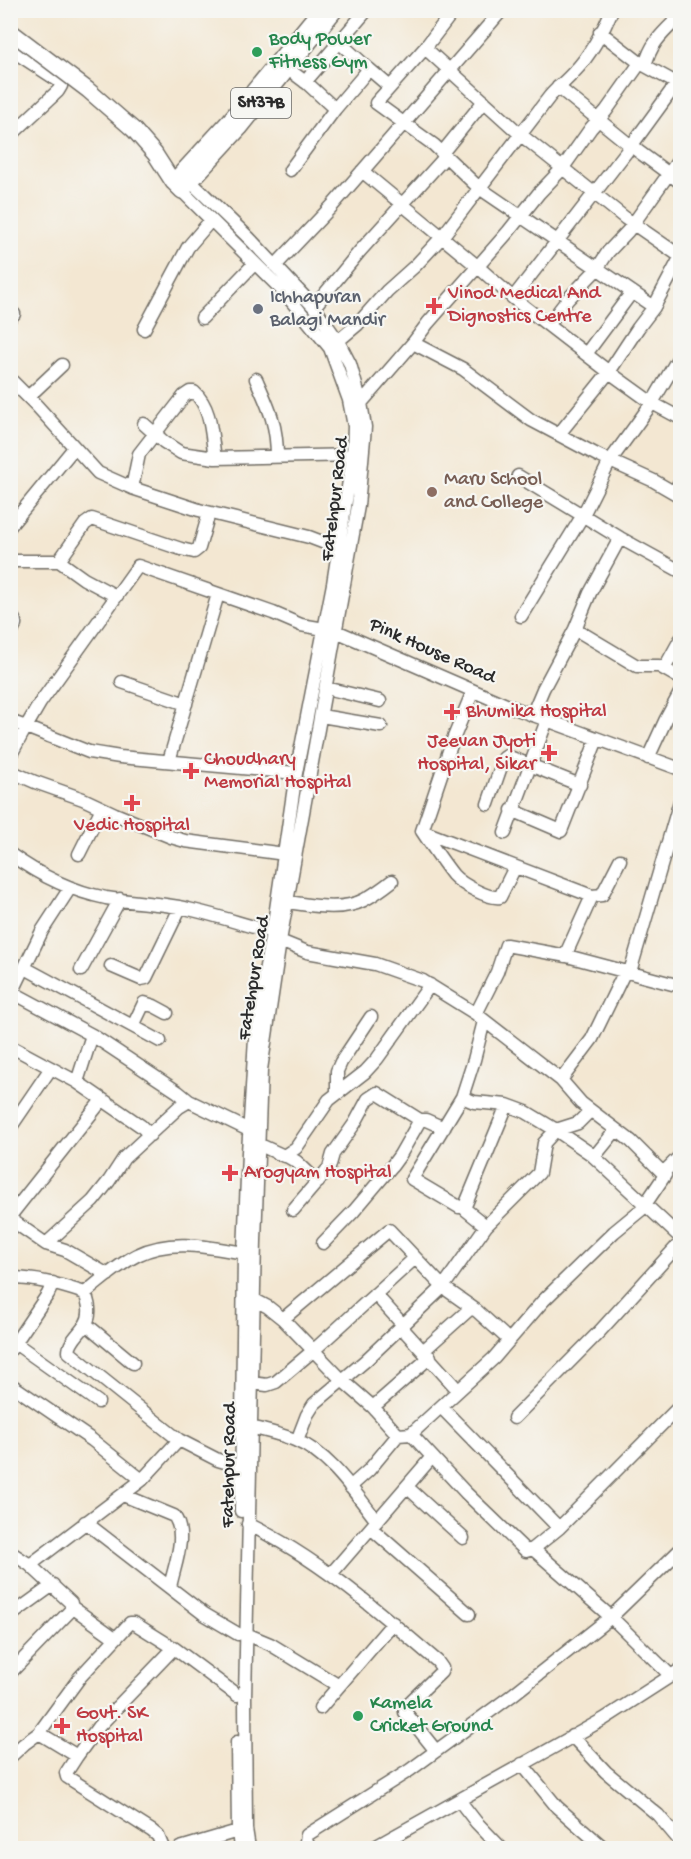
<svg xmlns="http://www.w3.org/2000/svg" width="691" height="1859" viewBox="0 0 691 1859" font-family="'Gochi Hand',sans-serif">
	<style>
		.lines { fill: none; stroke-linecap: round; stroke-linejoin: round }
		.minor-casing { stroke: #716d65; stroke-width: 15 }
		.major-casing { stroke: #716d65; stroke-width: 18 }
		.minor { stroke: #fff; stroke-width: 12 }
		.major { stroke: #fff; stroke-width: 15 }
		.major-bridge-casing { stroke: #716d65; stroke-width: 18; stroke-linecap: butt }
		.major-bridge { stroke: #fff; stroke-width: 15 }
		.leisure-dot { fill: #2e9e5b; stroke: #f6f6f2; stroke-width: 2 }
		.health-dot { fill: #e0444e; stroke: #f6f6f2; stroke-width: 2 }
		.worship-dot { fill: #6b7280; stroke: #f6f6f2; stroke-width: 2 }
		.education-dot { fill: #8d6e63; stroke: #f6f6f2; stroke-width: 2 }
		.labels { text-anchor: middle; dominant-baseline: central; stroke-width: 4.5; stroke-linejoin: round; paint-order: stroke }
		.shield { fill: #f6f6f2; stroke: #686867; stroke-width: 1.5 }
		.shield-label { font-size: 18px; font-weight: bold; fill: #2b2b2b }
		.leisure-label { font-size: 20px; fill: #27864d; stroke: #f6f6f2; text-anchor: start }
		.health-label { font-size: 20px; fill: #be3a42; stroke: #f6f6f2; text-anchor: start }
		.worship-label { font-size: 20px; fill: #5b616d; stroke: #f6f6f2; text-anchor: start }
		.education-label { font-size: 20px; fill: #785e54; stroke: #f6f6f2; text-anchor: start }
		.street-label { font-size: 20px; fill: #2b2b2b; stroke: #f6f6f2 }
	</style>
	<rect width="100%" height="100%" fill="#f6f6f2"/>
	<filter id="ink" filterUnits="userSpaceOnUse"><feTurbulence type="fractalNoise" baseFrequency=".0167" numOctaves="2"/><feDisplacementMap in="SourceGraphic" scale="12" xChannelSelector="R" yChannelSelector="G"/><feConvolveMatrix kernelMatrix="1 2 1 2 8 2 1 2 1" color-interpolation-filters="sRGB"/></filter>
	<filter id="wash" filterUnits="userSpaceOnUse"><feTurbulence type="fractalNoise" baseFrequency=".008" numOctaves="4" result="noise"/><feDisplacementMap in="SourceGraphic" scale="24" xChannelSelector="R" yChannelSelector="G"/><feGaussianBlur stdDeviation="1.35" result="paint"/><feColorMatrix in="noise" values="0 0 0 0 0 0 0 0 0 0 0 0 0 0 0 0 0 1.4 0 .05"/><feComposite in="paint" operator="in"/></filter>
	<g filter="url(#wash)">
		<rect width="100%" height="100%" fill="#f3e7d2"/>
	</g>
	<g filter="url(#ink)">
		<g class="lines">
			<defs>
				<path id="minor" d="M 454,10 L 425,48 L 376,103 L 434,145 L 478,187 L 654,307
					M 600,32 L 640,63 L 680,85
					M 340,43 L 369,69
					M 425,48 L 521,135 L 625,218 L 680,256
					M 10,49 L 59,81 L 61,86 L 58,91 L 10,136
					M 645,66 C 651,42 663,33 680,16
					M 288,69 L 308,84 L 335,109 L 369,69 L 390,87
					M 305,82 L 367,10
					M 558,87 L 631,146 L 680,182
					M 442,153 L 484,101
					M 290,170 L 335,109
					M 362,171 L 477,266 L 513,298 L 609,372 L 652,403 L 680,418
					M 191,182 L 249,238 L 314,307 L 338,341 L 350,364 L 361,403 L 365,427 L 358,506 L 280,941 L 261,1070 L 255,1241 L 245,1698 L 246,1829 L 249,1848
					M 182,191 L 284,292 L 330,348 L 349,400 L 354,426 L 353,455 L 333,584 L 296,773 L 275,916 L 256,1022 L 248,1152 L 244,1253 L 241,1511
					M 275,266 L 332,206 L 502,10
					M 513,298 L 634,142 L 677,83
					M 314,307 L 360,251 L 446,156
					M 10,317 L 14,314
					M 202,318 L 255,263
					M 548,325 L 568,299 L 597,269 L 608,252 L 628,231 L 680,158
					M 144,329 L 188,247 L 211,220
					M 338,341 L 357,325 L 387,291 L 416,265 L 442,237 L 550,96 C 558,87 566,81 574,72 C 589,57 604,30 612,10
					M 413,343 L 463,369 L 531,420 L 599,456 L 654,481 L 680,496
					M 586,354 L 632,292
					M 10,379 L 37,406 L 98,473 L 132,488 L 199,510 L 309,537 L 343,550
					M 256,379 C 269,408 277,424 277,457
					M 28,397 L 62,365
					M 361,403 L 413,343 L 428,323 L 508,232 L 539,193 L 562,169 L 591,128 L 606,111 L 640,63
					M 144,424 L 164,442 L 181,453 L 215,458 L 360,455
					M 559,434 L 609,372 L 638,328 L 654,307 L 680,258
					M 518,476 L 620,538 L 680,571
					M 132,488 L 139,454 L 184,396 L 190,392 L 194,392 C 212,408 211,435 215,458
					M 674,492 L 680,482
					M 10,526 L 74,448
					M 10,561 L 59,561 L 85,524 L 92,519 L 181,549 L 194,552 L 199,548 L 209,513
					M 59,561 L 84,579 L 116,596
					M 10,616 C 19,621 14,628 10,635
					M 521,616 L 583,515 L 610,461 L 652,403 L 680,355
					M 575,629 L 637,666 L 659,666 L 680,678
					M 664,669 L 680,640
					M 122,682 L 186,704
					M 326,688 L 380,701
					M 532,715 L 543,689 L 575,629 L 590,593 L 620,538
					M 321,716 L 381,726
					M 10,721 L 26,727 L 40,703 L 138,566 L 273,613 L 301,625 L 336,631 L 506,705 L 680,769
					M 10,756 L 26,727 L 89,752 L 120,757 L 296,773
					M 648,758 L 666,719 L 680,693
					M 169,761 L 218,594
					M 10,771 L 35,782 L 83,799 L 115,814 L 171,837 L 185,841 L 285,854
					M 488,804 L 504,758 L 507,756 L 580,785
					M 512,810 L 561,831 L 597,739
					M 422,831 L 592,896 L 602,895 L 620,860
					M 422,831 L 452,742 L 473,691
					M 422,831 C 432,846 442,861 453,875 C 461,884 488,899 500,897 L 515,867
					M 505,833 L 547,720
					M 10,854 C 39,875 71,891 106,898 C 130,902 154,903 179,907 C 210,913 241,924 272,932
					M 79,854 L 102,808
					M 287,902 C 311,905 341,912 364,900 C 373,895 383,888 392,881
					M 565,956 L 592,896
					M 111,966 L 141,979 L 146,978 L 180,908
					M 25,968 L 160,1041
					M 81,970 L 120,899
					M 630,972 L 680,801
					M 10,991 L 92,1035 L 178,1092 L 189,1101
					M 13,991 L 42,931 L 70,888
					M 476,1014 L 497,972 L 506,945 L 567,956 L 680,986
					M 484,1021 L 474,1060 L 462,1097 L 474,1102 L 507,1105 L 526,1112 L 556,1130 L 591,1154 L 680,1237
					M 133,1026 L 144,1003 L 154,1006 L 167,1013
					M 10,1046 L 77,1082 L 141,1126 L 150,1135
					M 561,1080 L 592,1039 L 625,971
					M 77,1082 L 92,1035
					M 337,1093 L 337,1071 L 341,1062 L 371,1017
					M 462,1097 L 412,1179 L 459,1207 L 465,1206
					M 10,1128 L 51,1068
					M 258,1144 L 284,1156 L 296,1148 L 329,1100 L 365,1072 L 377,1059 L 430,985
					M 285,1155 L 297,1162 L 318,1182
					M 594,1157 L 616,1130
					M 663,1173 L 680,1156
					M 293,1210 L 329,1168 L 333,1154 L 355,1123 L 368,1099 L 377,1093 L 420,1120
					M 10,1216 L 102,1100
					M 10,1219 L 46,1244 L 93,1201 L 109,1181 L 124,1158 L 179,1107 L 189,1101 L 255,1133
					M 486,1226 L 466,1210 L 465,1206 L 507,1105
					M 323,1243 L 354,1211 L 392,1166 L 400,1155 L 420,1120 L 426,1120 L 444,1128
					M 46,1244 L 65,1250 L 108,1275
					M 10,1278 C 37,1278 60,1285 85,1293 C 101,1280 118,1265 137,1255 C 172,1237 213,1248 250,1254
					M 85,1293 C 87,1299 90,1306 89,1313 C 89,1329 69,1337 69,1352 L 179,1440
					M 375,1294 L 404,1326
					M 253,1299 L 268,1307 L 283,1319 L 342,1380 L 373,1407 L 398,1435 L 411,1434 L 494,1358 L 543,1301 L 614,1232 L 642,1209 L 665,1175 L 631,1141 L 581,1103 L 561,1080 L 476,1014 L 423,981 L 375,964 L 307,952 L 280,941
					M 283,1319 L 389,1230 L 443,1287 L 477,1311
					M 86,1324 L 133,1363
					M 402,1328 L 458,1390
					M 15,1343 L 98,1402
					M 11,1349 L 48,1294 L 53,1283
					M 423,1351 L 471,1308 L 477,1311 L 509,1340
					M 252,1383 L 267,1385 L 276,1382 L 314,1350 L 415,1258
					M 10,1384 L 92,1440 L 142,1480
					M 373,1407 L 430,1357
					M 441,1407 L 559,1528
					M 514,1418 L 600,1331 L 680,1243
					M 251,1427 C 265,1431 281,1434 295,1440 C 331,1455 354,1492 377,1521
					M 411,1434 L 466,1493 L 526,1551 L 533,1549 L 559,1528 L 680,1406
					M 297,1441 L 307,1415 L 314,1404 L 365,1361 L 443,1287 L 486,1226 L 539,1173 L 544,1143 L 556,1130 L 578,1123 L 590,1111
					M 350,1487 L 369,1470 L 398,1435
					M 407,1487 L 463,1538
					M 123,1495 L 174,1516 C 188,1535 174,1566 170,1587
					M 85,1522 L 204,1614 L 238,1634
					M 248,1524 C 319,1559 378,1611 437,1661 L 442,1668 L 441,1672 L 407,1705 L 405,1712 L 436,1751
					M 372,1529 L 469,1614
					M 533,1549 L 611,1617 L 671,1676
					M 10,1552 L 30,1565 L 142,1480 L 179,1440 L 218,1460 L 242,1467
					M 331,1574 L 432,1457
					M 72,1607 L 115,1638
					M 10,1616 L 53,1585
					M 246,1634 L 270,1644 L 339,1686
					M 10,1673 L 71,1610 L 71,1603 L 30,1565
					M 320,1708 L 393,1623
					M 39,1733 L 80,1677 L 130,1623 L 134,1623 L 174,1648 L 237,1695
					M 572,1736 L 606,1772 L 658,1815 L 680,1841
					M 237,1742 L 238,1831 L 240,1848
					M 77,1756 L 66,1773 L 67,1777 L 152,1831 L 158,1836 L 163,1848
					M 10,1757 L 24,1744 L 39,1733 L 77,1756 L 98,1727 L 174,1648
					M 522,1764 L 557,1807 L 604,1848
					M 459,1800 L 476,1822 L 501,1848
					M 180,1848 L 238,1831
					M 310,1848 L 306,1841 L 307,1835 L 410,1770 L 511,1696 L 611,1617 L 680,1550
					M 373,1848 L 604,1719 L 680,1670"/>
				<path id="major" d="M 134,130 L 155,154 L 173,182 L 182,191 L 240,128 L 335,10
					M 173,182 L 230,120 L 320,10"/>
			</defs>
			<use href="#minor" class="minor-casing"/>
			<use href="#major" class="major-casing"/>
			<use href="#minor" class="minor"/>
			<use href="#major" class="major"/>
			<defs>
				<path id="major-bridge" d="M 10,31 L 88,90 L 134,130"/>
			</defs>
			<use href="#major-bridge" class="major-bridge-casing"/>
			<use href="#major-bridge" class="major-bridge"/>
		</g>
	</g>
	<g class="leisure-dot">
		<circle cx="257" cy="52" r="6"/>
		<circle cx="358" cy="1716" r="6"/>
	</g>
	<g class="health-dot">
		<path d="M431 297h6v6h6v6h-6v6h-6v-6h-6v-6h6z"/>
		<path d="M449 703h6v6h6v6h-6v6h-6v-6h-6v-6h6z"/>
		<path d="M546 744h6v6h6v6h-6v6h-6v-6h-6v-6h6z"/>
		<path d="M188 762h6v6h6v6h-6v6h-6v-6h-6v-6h6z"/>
		<path d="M129 794h6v6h6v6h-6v6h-6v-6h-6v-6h6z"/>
		<path d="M227 1164h6v6h6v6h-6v6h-6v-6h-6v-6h6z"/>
		<path d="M59 1717h6v6h6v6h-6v6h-6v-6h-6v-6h6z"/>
	</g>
	<circle class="worship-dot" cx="258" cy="309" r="6"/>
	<circle class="education-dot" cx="432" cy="492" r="6"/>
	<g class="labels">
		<rect class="shield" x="231" y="88" width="60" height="30" rx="4.5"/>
		<g class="shield-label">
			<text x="261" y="103">SH37B</text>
		</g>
		<g class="leisure-label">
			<text x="269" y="40">Body Power<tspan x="269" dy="23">Fitness Gym</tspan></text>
			<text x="370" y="1704">Kamela<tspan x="370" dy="23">Cricket Ground</tspan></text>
		</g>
		<g class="health-label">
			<text x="448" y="294">Vinod Medical And<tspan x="448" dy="23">Dignostics Centre</tspan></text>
			<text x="466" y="712">Bhumika Hospital</text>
			<text x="536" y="742" text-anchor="end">Jeevan Jyoti<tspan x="536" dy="23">Hospital, Sikar</tspan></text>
			<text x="204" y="760">Choudhary<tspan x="204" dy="23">Memorial Hospital</tspan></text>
			<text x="132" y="826" text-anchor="middle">Vedic Hospital</text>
			<text x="244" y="1173">Arogyam Hospital</text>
			<text x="76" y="1714">Govt. SK<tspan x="76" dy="23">Hospital</tspan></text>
		</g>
		<g class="worship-label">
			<text x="270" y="298">Ichhapuran<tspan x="270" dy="23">Balagi Mandir</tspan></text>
		</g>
		<g class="education-label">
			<text x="444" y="480">Maru School<tspan x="444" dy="23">and College</tspan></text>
		</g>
		<g class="street-label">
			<text transform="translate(336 499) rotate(-83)">Fatehpur Road</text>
			<text transform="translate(432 652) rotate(24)">Pink House Road</text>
			<text transform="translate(255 978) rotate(-81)">Fatehpur Road</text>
			<text transform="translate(230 1465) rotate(-89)">Fatehpur Road</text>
		</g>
	</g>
	<rect width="691" height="1859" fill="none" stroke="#f6f6f2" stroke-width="36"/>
</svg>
